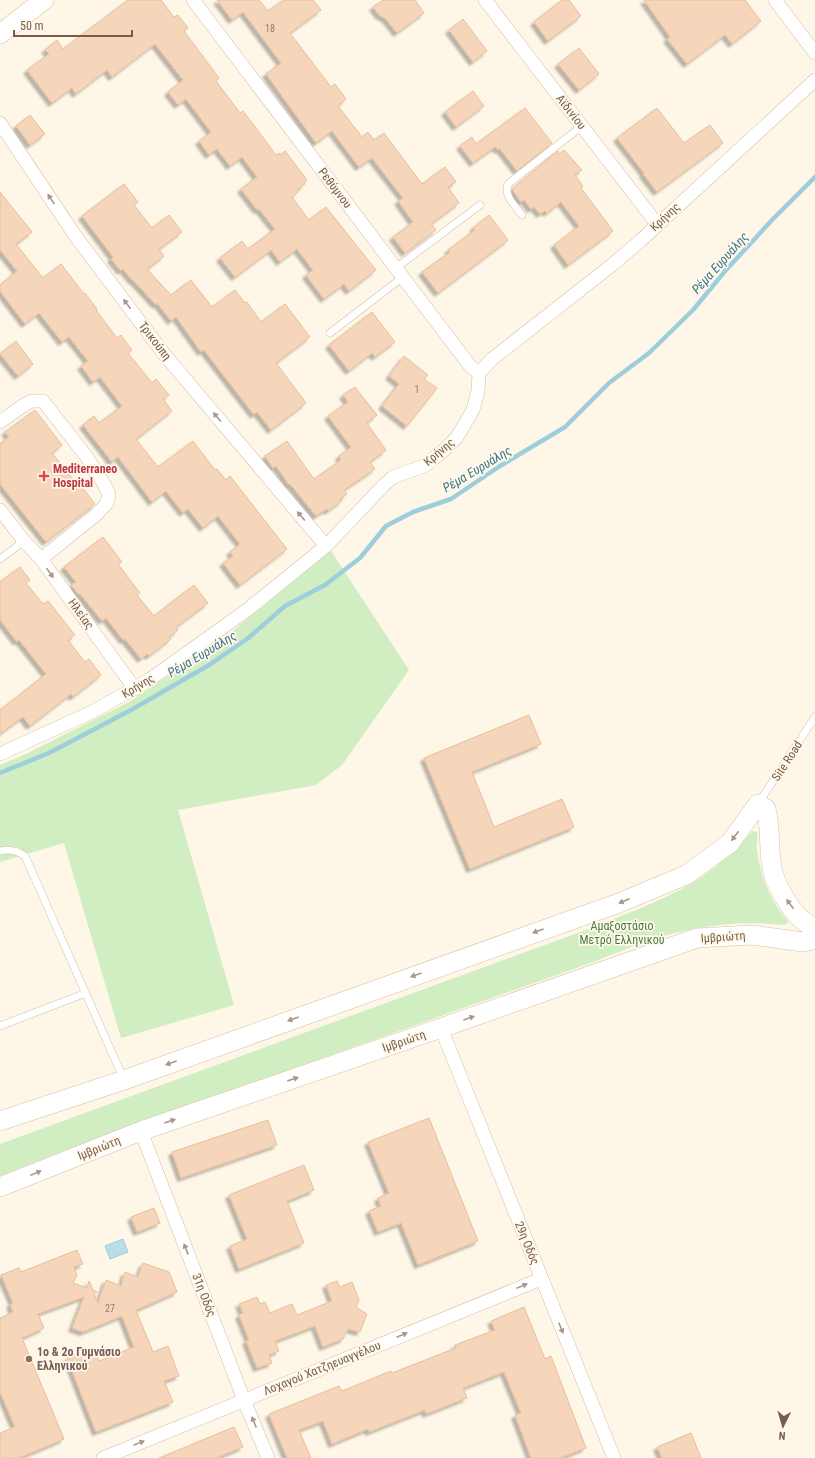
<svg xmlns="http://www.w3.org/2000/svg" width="815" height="1458" viewBox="0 0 815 1458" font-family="'Roboto Condensed',sans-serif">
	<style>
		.green { fill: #d1edc2 }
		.water { fill: #b8dfe9; stroke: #9ecedc }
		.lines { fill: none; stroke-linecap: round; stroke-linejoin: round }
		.stream { stroke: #9ecedc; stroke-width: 4.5 }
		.building { fill: #f5d6bb; stroke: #e9be9a; filter: url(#shadow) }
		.lane-casing { stroke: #d0beaa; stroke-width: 8 }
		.street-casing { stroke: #d0beaa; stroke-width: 14 }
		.secondary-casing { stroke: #d6c1aa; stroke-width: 20 }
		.lane { stroke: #fff; stroke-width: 7 }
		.street { stroke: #fff; stroke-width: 13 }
		.secondary { stroke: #fff; stroke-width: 19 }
		.oneway { fill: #a89688 }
		.health-dot { fill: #e0444e; stroke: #fff9ed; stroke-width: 1.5 }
		.education-dot { fill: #8d6e63; stroke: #fff9ed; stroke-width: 1.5 }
		.labels { text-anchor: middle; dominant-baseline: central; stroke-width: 3.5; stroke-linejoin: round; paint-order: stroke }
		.number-label { font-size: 10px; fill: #987b65 }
		.street-label { font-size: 12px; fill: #795d48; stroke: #fff9ed }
		.health-label { font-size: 12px; font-weight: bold; fill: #be3a42; stroke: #fff9ed; text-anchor: start }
		.park-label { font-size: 12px; fill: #4b7a3c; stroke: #fff9ed }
		.education-label { font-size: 12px; font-weight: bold; fill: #785e54; stroke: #fff9ed; text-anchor: start }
		.water-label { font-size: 13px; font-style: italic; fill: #3d7687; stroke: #fff9ed }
	</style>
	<defs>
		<filter id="shadow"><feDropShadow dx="-3.5" dy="3.5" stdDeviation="1" flood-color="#0004"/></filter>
	</defs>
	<rect width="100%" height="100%" fill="#fef6e6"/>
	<path class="green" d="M 331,551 L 409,670 L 342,765 L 316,785 L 178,810 L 234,1005 L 121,1038 L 64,843 L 0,862 L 0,765 L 26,754 L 129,702 L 214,646 Z
		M 753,831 L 757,832 C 758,838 756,844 757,850 C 760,875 770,902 788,921 L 788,923 L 784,925 C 739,920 693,926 651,940 C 632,946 614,954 596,961 L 97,1138 L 0,1176 L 0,1144 L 586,930 C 621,916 660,902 692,883 C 715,869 735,850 753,831 Z"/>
	<path class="water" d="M 123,1239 L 128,1252 L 110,1259 L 105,1246 Z"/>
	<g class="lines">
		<path class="stream" d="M 0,773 L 49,753 L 131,710 L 209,665 L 247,639 L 285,606 L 325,585 L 360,558 L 386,526 L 413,512 L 451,499 L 500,466 L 565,427 L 609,383 L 649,353 L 693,310 L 726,270 L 773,219 L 815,177"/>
	</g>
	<path class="building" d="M 128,0 L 161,0 L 174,17 L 178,15 L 188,28 L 184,31 L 219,78 L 216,81 L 240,113 L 243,111 L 276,155 L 279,153 L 280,155 L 285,151 L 307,180 L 304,182 L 305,184 L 297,190 L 298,192 L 292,197 L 309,220 L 326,207 L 376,270 L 349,291 L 344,284 L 324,299 L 306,275 L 313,270 L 297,249 L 280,262 L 271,250 L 235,277 L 220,258 L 242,241 L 248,249 L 275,229 L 259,209 L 257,210 L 241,189 L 257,177 L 242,157 L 230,166 L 217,149 L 209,155 L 199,141 L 211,132 L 186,99 L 178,105 L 168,92 L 183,80 L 155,44 L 112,77 L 107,70 L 76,94 L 72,88 L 52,103 L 27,70 L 49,54 L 45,50 L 57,40 L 63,49 Z
		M 217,0 L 259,0 L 268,11 L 283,0 L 313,0 L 321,10 L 290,33 L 331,87 L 335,84 L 346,99 L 338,106 L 362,137 L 368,132 L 374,140 L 384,133 L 422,184 L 445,167 L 456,182 L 448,187 L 459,203 L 431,224 L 436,230 L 405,253 L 393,237 L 413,222 L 398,201 L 403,198 L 372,158 L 359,167 L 332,131 L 316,143 L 266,74 L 281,63 L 243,12 L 232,20 Z
		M 383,0 L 415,0 L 424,13 L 397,33 L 386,19 L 379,15 L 373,7 Z
		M 562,0 L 569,0 L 581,16 L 548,41 L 534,22 Z
		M 644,0 L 745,0 L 761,21 L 732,44 L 725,35 L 687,64 L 667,39 L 670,37 Z
		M 463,19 L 487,51 L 473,62 L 449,30 Z
		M 579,48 L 599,74 L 579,90 L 558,64 Z
		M 473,91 L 484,106 L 456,127 L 445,112 Z
		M 525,108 L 552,143 L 517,171 L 500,149 L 498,150 L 495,147 L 473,163 L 460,146 L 472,137 L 476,144 Z
		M 657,108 L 684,143 L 710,125 L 723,143 L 657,192 L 643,174 L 644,173 L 617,138 Z
		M 30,115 L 45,134 L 30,145 L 16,126 Z
		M 564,150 L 582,170 L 575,175 L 583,186 L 581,188 L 613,231 L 568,265 L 554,245 L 579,226 L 561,202 L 547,213 L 545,211 L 540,214 L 534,207 L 531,209 L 524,200 L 521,202 L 512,189 L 558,151 L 559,154 Z
		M 124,184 L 138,202 L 134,205 L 152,228 L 169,215 L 182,232 L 159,249 L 164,256 L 147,269 L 171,295 L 191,280 L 212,307 L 235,290 L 245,303 L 247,302 L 261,322 L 285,304 L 310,337 L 276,363 L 306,403 L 271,430 L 257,412 L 254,415 L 204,350 L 201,352 L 176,317 L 171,321 L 157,303 L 156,305 L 133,280 L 132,280 L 123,269 L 121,271 L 111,259 L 113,257 L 82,216 Z
		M 0,192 L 32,232 L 16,244 L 43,278 L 61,264 L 84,294 L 85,293 L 97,309 L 96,310 L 117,338 L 121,335 L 132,350 L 128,353 L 152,383 L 156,379 L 169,395 L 163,399 L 172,411 L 136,439 L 158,467 L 193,441 L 215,470 L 217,469 L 226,480 L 230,476 L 287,549 L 240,585 L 223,563 L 233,556 L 230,552 L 240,544 L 218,516 L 203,528 L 188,509 L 183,513 L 166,491 L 152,502 L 118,457 L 112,462 L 83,425 L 94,416 L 99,423 L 122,406 L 100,377 L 93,382 L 81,366 L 88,361 L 69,337 L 62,342 L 39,313 L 25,324 L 0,291 L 0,285 L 17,271 L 0,250 Z
		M 489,215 L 508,240 L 438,293 L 422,272 L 450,252 L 448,250 L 475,230 L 473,228 Z
		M 372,312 L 395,342 L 375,357 L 372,353 L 349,371 L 329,345 Z
		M 16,341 L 33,364 L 18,376 L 0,354 Z
		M 404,356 L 428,375 L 424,379 L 437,388 L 407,426 L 382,406 L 399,384 L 389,376 Z
		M 355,387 L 377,415 L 367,423 L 386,450 L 370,462 L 375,469 L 344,490 L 347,494 L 340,499 L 342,501 L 328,511 L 327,509 L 316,516 L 290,484 L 289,485 L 276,466 L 273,468 L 265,456 L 287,441 L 314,479 L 341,460 L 339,456 L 351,447 L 328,416 L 348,402 L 343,395 Z
		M 35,410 L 62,445 L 52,453 L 77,484 L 79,483 L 95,504 L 46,542 L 0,484 L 0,444 L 9,437 L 5,432 Z
		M 103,537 L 122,562 L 118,564 L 140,593 L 137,595 L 154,616 L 194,585 L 208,603 L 176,627 L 178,630 L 169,637 L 171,639 L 149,656 L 147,654 L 141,659 L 125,639 L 123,640 L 106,618 L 102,621 L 80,594 L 79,595 L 71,585 L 76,582 L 64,567 Z
		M 20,567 L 30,580 L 26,583 L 43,604 L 48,601 L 75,635 L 68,640 L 85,662 L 89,659 L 101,675 L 73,697 L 71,694 L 30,726 L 23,717 L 0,734 L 0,710 L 46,674 L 19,640 L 17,642 L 0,620 L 0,582 Z
		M 529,715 L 541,744 L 472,772 L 494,827 L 562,799 L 574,827 L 470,869 L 424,758 Z
		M 429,1118 L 478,1241 L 418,1265 L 401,1223 L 378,1232 L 369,1211 L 381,1206 L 378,1198 L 389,1193 L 368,1142 Z
		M 268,1120 L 277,1145 L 181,1178 L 172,1152 Z
		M 304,1165 L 314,1190 L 287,1201 L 304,1243 L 239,1269 L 230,1246 L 247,1239 L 229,1195 Z
		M 154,1208 L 160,1223 L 137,1232 L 131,1217 Z
		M 77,1250 L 83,1264 L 74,1267 L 77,1275 L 73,1283 L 87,1288 L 89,1281 L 93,1290 L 97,1292 L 94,1293 L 98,1303 L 106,1280 L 121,1286 L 125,1272 L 138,1277 L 143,1263 L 169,1272 L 177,1292 L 136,1310 L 153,1352 L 168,1346 L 179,1376 L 164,1381 L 173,1402 L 96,1432 L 67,1358 L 94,1347 L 99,1361 L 134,1347 L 122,1316 L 83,1332 L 72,1328 L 84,1297 L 38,1314 L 44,1328 L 22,1338 L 64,1439 L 19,1458 L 0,1458 L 0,1433 L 15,1427 L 0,1392 L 0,1318 L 13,1312 L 10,1304 L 13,1303 L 1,1275 L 19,1268 L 21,1272 Z
		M 337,1281 L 340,1287 L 352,1282 L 359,1300 L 356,1307 L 367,1314 L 360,1332 L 348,1329 L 343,1339 L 323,1347 L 315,1326 L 275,1341 L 279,1351 L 269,1355 L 272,1363 L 257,1368 L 246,1341 L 249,1340 L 239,1315 L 243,1313 L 239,1304 L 257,1297 L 260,1304 L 265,1302 L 270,1313 L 292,1304 L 297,1315 L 332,1301 L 326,1285 Z
		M 524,1307 L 545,1359 L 551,1356 L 586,1448 L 560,1458 L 531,1458 L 515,1415 L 521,1413 L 504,1372 L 463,1388 L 467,1398 L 426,1414 L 425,1410 L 369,1432 L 368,1429 L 332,1444 L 323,1421 L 299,1430 L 311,1458 L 287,1458 L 269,1414 L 339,1386 L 342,1391 L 391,1371 L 392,1373 L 456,1348 L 455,1345 L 495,1330 L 491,1321 Z
		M 234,1427 L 243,1447 L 216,1458 L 159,1458 Z
		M 691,1433 L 701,1458 L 662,1458 L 657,1447 Z"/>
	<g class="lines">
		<defs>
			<path id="lane" d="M 522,215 C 516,207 503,195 508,184 L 582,126
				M 396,268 L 480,205
				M 330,333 L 403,277
				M 0,559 L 24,541
				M 758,804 L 815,717
				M 0,851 C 10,849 17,850 25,856 L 124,1080
				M 0,1026 L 86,993"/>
			<path id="street" d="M 193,0 L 470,366 L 479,373
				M 485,0 L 657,224
				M 775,0 L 815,53
				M 0,123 L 74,234 L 164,354 L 326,546
				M 0,422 L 24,405 L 32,401 L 43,401 L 86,456 L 104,484 L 109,494 L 107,503 L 97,514 L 41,559
				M 0,510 L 24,541 L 41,559 L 135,689
				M 0,754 L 92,712 L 149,680 L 247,610 L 326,546 L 384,485 L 393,477 L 424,466 L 442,452 L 457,437 L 473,410 L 478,391 L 479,373 L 492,359 L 612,265 L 640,241 L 815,80
				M 441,1028 L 614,1458
				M 141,1131 L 244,1400 L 268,1458
				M 103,1458 L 541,1279"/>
			<path id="secondary" d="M 0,34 L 44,0
				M 0,1121 L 124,1080 L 619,903 L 686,875 L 730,843 L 758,804 L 766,809 C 772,830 767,854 774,876 C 779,890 789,907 800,918 C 805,923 813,926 815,933
				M 0,1187 L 141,1131 L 441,1028 L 697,938 L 752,935 L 803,942 L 812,940 L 815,936"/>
		</defs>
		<use href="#lane" class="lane-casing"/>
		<use href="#street" class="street-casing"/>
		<use href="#secondary" class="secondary-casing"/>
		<use href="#lane" class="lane"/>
		<use href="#street" class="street"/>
		<use href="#secondary" class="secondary"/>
	</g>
	<defs><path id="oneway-solid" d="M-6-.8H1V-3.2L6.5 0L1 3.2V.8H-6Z"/></defs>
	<g class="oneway">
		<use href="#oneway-solid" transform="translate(51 199) rotate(-124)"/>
		<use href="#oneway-solid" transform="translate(127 304) rotate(-127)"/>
		<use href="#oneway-solid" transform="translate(217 417) rotate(-130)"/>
		<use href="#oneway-solid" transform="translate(301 516) rotate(-130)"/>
		<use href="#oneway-solid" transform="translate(50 573) rotate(54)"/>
		<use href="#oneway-solid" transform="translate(735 836) rotate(127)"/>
		<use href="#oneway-solid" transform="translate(624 901) rotate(157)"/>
		<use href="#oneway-solid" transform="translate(790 904) rotate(-127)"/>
		<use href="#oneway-solid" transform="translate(538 931) rotate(160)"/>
		<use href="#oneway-solid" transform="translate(416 975) rotate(160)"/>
		<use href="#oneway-solid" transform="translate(469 1018) rotate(-19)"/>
		<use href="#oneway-solid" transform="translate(293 1019) rotate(160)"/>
		<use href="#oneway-solid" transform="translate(171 1063) rotate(160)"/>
		<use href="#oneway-solid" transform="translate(293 1079) rotate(-19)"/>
		<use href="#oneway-solid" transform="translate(170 1121) rotate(-19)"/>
		<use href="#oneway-solid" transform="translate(36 1173) rotate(-22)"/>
		<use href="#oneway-solid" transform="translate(186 1249) rotate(-111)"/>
		<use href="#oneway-solid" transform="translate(522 1286) rotate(-22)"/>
		<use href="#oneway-solid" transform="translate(561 1328) rotate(68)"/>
		<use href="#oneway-solid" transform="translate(402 1335) rotate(-22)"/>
		<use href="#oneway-solid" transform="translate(254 1422) rotate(-112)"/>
		<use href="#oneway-solid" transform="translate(139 1443) rotate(-22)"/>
	</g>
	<path class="health-dot" d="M42 470h4v4h4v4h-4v4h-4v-4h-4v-4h4z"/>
	<circle class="education-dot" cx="29" cy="1359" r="4"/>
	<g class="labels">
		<g class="number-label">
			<text x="270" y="28">18</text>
			<text x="417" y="389">1</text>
			<text x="110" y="1308">27</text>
		</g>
		<g class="street-label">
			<text transform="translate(571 112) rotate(52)">Αϊδινίου</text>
			<text transform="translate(335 188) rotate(53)">Ρεθύμνου</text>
			<text transform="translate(665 217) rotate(-43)">Κρήνης</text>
			<text transform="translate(155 341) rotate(53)">Τρικούπη</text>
			<text transform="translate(439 452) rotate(-40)">Κρήνης</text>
			<text transform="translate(81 614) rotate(54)">Ηλείας</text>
			<text transform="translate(138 686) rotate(-31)">Κρήνης</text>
			<text transform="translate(787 761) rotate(-57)">Site Road</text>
			<text transform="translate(723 937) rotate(-4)">Ιμβριώτη</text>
			<text transform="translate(404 1041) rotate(-19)">Ιμβριώτη</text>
			<text transform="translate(99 1148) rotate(-22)">Ιμβριώτη</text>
			<text transform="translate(527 1243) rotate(68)">29η Οδός</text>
			<text transform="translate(204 1295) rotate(69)">31η Οδός</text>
			<text transform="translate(322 1368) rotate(-22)">Λοχαγού Χατζηευαγγέλου</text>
		</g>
		<g class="health-label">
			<text x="53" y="469">Mediterraneo<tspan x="53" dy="14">Hospital</tspan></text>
		</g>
		<g class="park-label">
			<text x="622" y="926">Αμαξοστάσιο<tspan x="622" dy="14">Μετρό Ελληνικού</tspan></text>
		</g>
		<g class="education-label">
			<text x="37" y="1352">1ο &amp; 2ο Γυμνάσιο<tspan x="37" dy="14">Ελληνικού</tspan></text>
		</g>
		<g class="water-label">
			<text transform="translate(720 263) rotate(-48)">Ρέμα Ευρυάλης</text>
			<text transform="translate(477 469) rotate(-31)">Ρέμα Ευρυάλης</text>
			<text transform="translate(202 654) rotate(-31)">Ρέμα Ευρυάλης</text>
		</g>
	</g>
	<g transform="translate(783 1426) rotate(185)" stroke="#fff9ed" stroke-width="3" paint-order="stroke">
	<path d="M0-3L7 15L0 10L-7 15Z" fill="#795d48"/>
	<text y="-6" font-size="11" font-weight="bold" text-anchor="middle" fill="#795d48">N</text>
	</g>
	<path d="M14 30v6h118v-6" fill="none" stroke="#795d48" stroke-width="2"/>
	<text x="20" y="30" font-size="12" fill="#795d48" stroke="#fff9ed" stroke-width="3" paint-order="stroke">50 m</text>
</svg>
